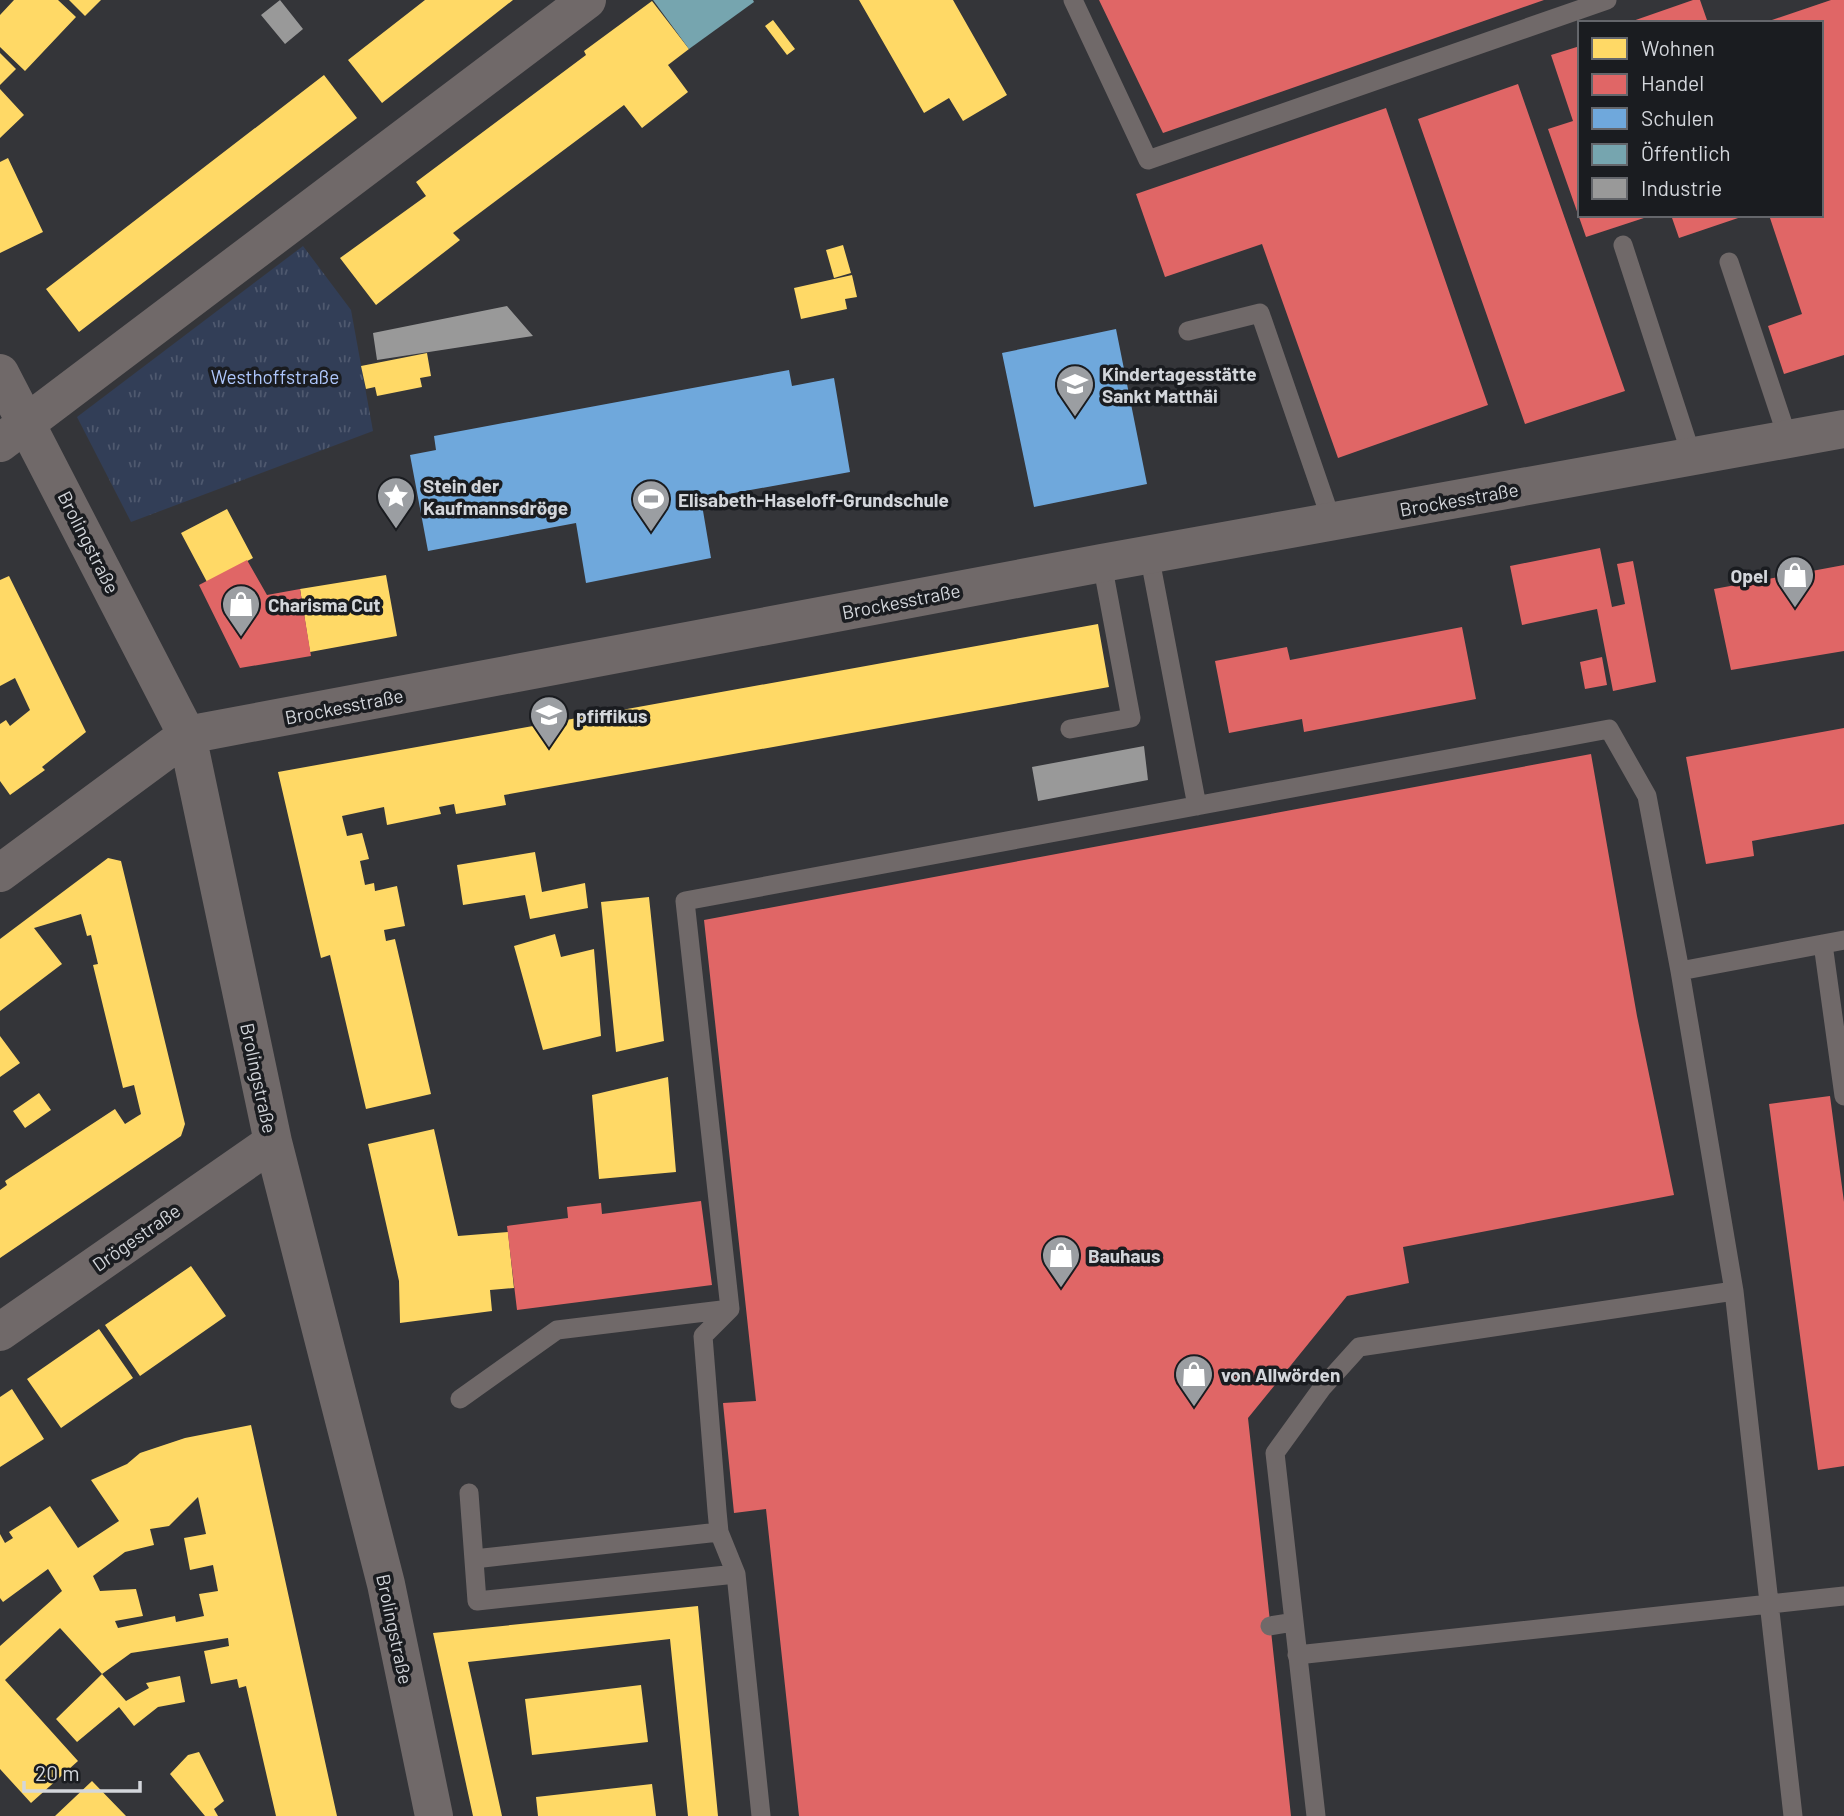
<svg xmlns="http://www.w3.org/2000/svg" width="1844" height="1816" viewBox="0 0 1844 1816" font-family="Barlow,sans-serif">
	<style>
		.park { fill: url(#park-tufts) }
		.homes { fill: #ffd966; fill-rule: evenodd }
		.shops { fill: #e06666 }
		.schools { fill: #6fa8dc }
		.public { fill: #76a5af }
		.industry { fill: #999 }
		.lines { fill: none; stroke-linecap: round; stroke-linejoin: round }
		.lane { stroke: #706969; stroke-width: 19 }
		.street { stroke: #706969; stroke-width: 38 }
		.labels { text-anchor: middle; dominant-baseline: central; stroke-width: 7; stroke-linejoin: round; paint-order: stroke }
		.poi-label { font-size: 19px; font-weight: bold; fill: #d3d6db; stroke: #1a1c20; text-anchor: start }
		.park-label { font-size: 19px; fill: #afc7fc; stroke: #1a1c20 }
		.street-label { font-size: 19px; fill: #d3d6db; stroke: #1a1c20 }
	</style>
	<defs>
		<pattern id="park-tufts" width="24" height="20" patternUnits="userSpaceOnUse" patternTransform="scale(1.75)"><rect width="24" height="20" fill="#323e57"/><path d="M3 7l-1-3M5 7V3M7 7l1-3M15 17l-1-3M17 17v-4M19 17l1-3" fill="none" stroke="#4f596f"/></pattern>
	</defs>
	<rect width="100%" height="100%" fill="#343539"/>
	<path class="park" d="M 303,246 L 351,310 L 373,431 L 131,522 L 77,417 Z"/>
	<path class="homes" d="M 14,0 L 58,0 L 76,17 L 25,71 L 0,47 L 0,15 Z
		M 69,0 L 101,0 L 85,16 Z
		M 425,0 L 513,0 L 382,103 L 348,60 Z
		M 859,0 L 953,0 L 1007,95 L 963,121 L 949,98 L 924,113 Z
		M 652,1 L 689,49 L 668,65 L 688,92 L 642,128 L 624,105 L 453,233 L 460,240 L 376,305 L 340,258 L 426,196 L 416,182 L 586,55 L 584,51 Z
		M 773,20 L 795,49 L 787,55 L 765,26 Z
		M 0,53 L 16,69 L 0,85 Z
		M 324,75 L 357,118 L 79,332 L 46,289 Z
		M 0,89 L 24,115 L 0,138 Z
		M 8,158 L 43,232 L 0,253 L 0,162 Z
		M 843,245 L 851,273 L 834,278 L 826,250 Z
		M 852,275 L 857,297 L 845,299 L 847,309 L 801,319 L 794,288 Z
		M 427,353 L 431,376 L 420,378 L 422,387 L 377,396 L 375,387 L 366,389 L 361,366 Z
		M 227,509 L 253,558 L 207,582 L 181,533 Z
		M 386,575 L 397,636 L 310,652 L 300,589 Z
		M 9,576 L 86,732 L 42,767 L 45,770 L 10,795 L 0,781 L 0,724 L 6,720 L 10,726 L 30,710 L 15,678 L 0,686 L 0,580 Z
		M 1098,624 L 1109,687 L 504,795 L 506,805 L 456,814 L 454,804 L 439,807 L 441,814 L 387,825 L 384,807 L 342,816 L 347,836 L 362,833 L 369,859 L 360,861 L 365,885 L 374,883 L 375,891 L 397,886 L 405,926 L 384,930 L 386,941 L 395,939 L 431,1094 L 366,1109 L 330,955 L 321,958 L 278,772 Z
		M 535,852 L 542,892 L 585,883 L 588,908 L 530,919 L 525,895 L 463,905 L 457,865 Z
		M 108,858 L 121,861 L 185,1124 L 181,1136 L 0,1258 L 0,1190 L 7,1185 L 5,1181 L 115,1109 L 125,1124 L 141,1114 L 134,1085 L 123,1088 L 93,965 L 98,964 L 91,935 L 87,936 L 81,914 L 34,928 L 62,964 L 0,1011 L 0,939 Z
		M 649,897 L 664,1041 L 616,1052 L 601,902 Z
		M 555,934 L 561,957 L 594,949 L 601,1036 L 543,1050 L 514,946 Z
		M 0,1036 L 20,1063 L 0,1077 Z
		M 668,1077 L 676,1172 L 599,1179 L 592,1095 Z
		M 39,1093 L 51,1110 L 25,1128 L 13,1111 Z
		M 434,1129 L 458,1236 L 508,1232 L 514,1288 L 490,1290 L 492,1311 L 400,1323 L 399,1281 L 368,1144 Z
		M 191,1266 L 226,1316 L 140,1376 L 105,1325 Z
		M 99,1329 L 133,1378 L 61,1428 L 27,1379 Z
		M 12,1389 L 44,1439 L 0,1467 L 0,1397 Z
		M 251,1425 L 337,1816 L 276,1816 L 246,1686 L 239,1688 L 237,1679 L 211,1684 L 204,1651 L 229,1646 L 228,1638 L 131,1653 L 102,1674 L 60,1628 L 5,1680 L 78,1761 L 31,1803 L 0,1769 L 0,1646 L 62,1591 L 48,1569 L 3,1602 L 0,1598 L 0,1534 L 5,1543 L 13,1538 L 9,1532 L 50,1506 L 78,1548 L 119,1521 L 91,1480 L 127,1464 L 140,1453 L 185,1438 ZM 198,1497 L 206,1534 L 184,1538 L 190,1570 L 213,1565 L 218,1591 L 199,1594 L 204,1616 L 176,1622 L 175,1616 L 118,1628 L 115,1621 L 143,1616 L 136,1589 L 100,1591 L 93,1576 L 125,1552 L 154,1545 L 150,1529 L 169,1526 Z
		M 698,1606 L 718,1816 L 688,1816 L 670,1639 L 468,1662 L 502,1816 L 473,1816 L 433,1633 Z
		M 102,1674 L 126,1701 L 149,1688 L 146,1683 L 180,1676 L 185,1702 L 158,1707 L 134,1726 L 119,1707 L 77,1742 L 56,1719 Z
		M 641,1685 L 648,1742 L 532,1755 L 525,1699 Z
		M 199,1752 L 224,1801 L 214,1809 L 218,1816 L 205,1816 L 170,1774 L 188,1755 Z
		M 92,1781 L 126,1816 L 55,1816 Z
		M 652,1784 L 656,1816 L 538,1816 L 536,1797 Z"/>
	<path class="shops" d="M 1099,0 L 1544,0 L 1163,133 Z
		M 1693,0 L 1700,0 L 1708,23 L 1627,23 Z
		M 1831,0 L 1844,0 L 1844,355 L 1784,374 L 1768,326 L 1802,314 L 1769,215 L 1821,215 L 1821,23 L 1766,22 Z
		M 1580,46 L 1580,215 L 1650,216 L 1586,237 L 1548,129 L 1573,121 L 1551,55 Z
		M 1518,84 L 1625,391 L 1525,424 L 1418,119 Z
		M 1386,108 L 1488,405 L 1338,458 L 1262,244 L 1165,277 L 1136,194 Z
		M 1671,215 L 1744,215 L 1744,216 L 1679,238 Z
		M 1600,548 L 1612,607 L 1625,604 L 1617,564 L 1633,561 L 1656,682 L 1613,691 L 1597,609 L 1522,625 L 1510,566 Z
		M 247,560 L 267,595 L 300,589 L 311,656 L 240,668 L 199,585 Z
		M 1844,565 L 1844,651 L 1731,670 L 1714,589 Z
		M 1462,627 L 1476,699 L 1304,732 L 1302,719 L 1229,733 L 1215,661 L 1287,647 L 1290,660 Z
		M 1602,657 L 1607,685 L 1585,689 L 1580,662 Z
		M 1844,728 L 1844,824 L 1752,841 L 1754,856 L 1706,864 L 1686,757 Z
		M 1591,754 L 1637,1016 L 1674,1195 L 1403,1247 L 1409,1283 L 1347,1296 L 1248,1418 L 1291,1816 L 799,1816 L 766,1509 L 734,1513 L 723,1403 L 756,1401 L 704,920 Z
		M 1830,1096 L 1844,1202 L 1844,1466 L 1818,1470 L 1769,1104 Z
		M 701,1201 L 712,1285 L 517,1310 L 507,1226 L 568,1218 L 567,1207 L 601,1203 L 602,1214 Z"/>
	<path class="schools" d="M 1116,329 L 1147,484 L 1034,507 L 1002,353 Z
		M 789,370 L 792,386 L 834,378 L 850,472 L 701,499 L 711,558 L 586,583 L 576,523 L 428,551 L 410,455 L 436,450 L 434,436 Z"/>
	<path class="public" d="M 653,0 L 753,0 L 754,2 L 689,49 Z"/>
	<path class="industry" d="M 280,0 L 303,29 L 285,44 L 261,15 Z
		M 507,306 L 533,336 L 377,360 L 373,333 Z
		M 1144,746 L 1148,780 L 1038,801 L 1032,767 Z"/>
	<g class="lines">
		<path class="lane" d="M 1073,0 L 1148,160 L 1607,0
			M 1623,245 L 1692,457
			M 1729,262 L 1788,439
			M 1188,331 L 1260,313 L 1332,522
			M 1149,554 L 1197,806
			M 1070,729 L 1131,718 L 1102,563
			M 1823,944 L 1844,1096
			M 730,1309 L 703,1336 L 717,1511 L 719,1532 L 736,1574 L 761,1816
			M 460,1399 L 557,1330 L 730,1309 L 685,901 L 1609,729 L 1647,796 L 1680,971
			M 469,1493 L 477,1601 L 736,1574
			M 474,1559 L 719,1532
			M 1270,1626 L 1294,1622
			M 1297,1655 L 1844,1596
			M 1316,1816 L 1275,1453 L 1322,1388 L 1359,1347 L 1734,1291
			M 1793,1816 L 1734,1291 L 1680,971 L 1844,940"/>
		<path class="street" d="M 0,373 L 187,735 L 273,1142 L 386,1584 L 434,1816
			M 0,443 L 587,0
			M 0,873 L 187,735 L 1102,563 L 1844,429
			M 0,1332 L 273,1142"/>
	</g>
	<defs>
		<symbol id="school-pin" viewBox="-11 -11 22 30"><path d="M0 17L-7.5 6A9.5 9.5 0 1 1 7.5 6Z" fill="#9b9ea2" stroke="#1a1c20"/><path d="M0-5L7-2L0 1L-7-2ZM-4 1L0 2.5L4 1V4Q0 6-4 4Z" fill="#fff"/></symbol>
		<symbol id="sight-pin" viewBox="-11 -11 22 30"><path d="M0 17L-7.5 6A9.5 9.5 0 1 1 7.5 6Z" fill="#9b9ea2" stroke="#1a1c20"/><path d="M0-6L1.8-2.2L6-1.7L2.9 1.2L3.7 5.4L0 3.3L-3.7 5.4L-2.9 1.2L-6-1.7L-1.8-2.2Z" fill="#fff"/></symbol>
		<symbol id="stadium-pin" viewBox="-11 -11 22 30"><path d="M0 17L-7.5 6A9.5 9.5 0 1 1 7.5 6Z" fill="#9b9ea2" stroke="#1a1c20"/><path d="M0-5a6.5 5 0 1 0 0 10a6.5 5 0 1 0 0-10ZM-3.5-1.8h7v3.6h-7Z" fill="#fff"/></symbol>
		<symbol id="shop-pin" viewBox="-11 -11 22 30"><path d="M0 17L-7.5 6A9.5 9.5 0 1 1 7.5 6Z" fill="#9b9ea2" stroke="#1a1c20"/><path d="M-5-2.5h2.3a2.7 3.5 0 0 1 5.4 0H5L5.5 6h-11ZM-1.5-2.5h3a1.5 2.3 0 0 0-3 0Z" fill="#fff"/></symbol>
	</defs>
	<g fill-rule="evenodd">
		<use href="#school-pin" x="1053" y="362" width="44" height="60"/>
		<use href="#sight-pin" x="374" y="474" width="44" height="60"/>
		<use href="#stadium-pin" x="629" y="477" width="44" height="60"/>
		<use href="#shop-pin" x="1773" y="553" width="44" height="60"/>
		<use href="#shop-pin" x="219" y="582" width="44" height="60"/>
		<use href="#school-pin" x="527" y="693" width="44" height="60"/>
		<use href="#shop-pin" x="1039" y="1233" width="44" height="60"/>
		<use href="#shop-pin" x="1172" y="1352" width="44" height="60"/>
	</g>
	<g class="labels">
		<g class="poi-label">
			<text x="1102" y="373">Kindertagesstätte<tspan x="1102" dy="22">Sankt Matthäi</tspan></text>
			<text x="423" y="485">Stein der<tspan x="423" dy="22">Kaufmannsdröge</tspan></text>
			<text x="678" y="499">Elisabeth-Haseloff-Grundschule</text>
			<text x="1768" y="575" text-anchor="end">Opel</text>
			<text x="268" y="604">Charisma Cut</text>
			<text x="576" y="715">pfiffikus</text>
			<text x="1088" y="1255">Bauhaus</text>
			<text x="1221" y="1374">von Allwörden</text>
		</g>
		<g class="park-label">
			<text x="275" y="376">Westhoffstraße</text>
		</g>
		<g class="street-label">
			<text transform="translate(1459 499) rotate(-10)">Brockesstraße</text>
			<text transform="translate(89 542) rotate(63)">Brolingstraße</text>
			<text transform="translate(901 601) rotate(-11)">Brockesstraße</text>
			<text transform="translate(344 706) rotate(-11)">Brockesstraße</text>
			<text transform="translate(259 1078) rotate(78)">Brolingstraße</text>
			<text transform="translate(136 1237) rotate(-35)">Drögestraße</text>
			<text transform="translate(395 1629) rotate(78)">Brolingstraße</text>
		</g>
	</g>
	<rect x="1578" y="21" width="245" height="196" fill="#1a1c20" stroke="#64666b" stroke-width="2"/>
	<rect x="1592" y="38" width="35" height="21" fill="#ffd966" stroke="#64666b" stroke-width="2"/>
	<text x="1641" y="56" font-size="21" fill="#d3d6db">Wohnen</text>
	<rect x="1592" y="74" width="35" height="21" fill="#e06666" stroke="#64666b" stroke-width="2"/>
	<text x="1641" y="91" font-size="21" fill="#d3d6db">Handel</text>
	<rect x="1592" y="108" width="35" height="21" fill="#6fa8dc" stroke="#64666b" stroke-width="2"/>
	<text x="1641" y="126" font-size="21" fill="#d3d6db">Schulen</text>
	<rect x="1592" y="144" width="35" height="21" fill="#76a5af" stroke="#64666b" stroke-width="2"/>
	<text x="1641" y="161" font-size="21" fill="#d3d6db">Öffentlich</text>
	<rect x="1592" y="178" width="35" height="21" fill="#999999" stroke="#64666b" stroke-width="2"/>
	<text x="1641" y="196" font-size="21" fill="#d3d6db">Industrie</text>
	<path d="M24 1781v10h116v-10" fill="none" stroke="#d3d6db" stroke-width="3.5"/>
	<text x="35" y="1781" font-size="21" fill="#d3d6db" stroke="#1a1c20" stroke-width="5" paint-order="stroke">20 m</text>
</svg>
